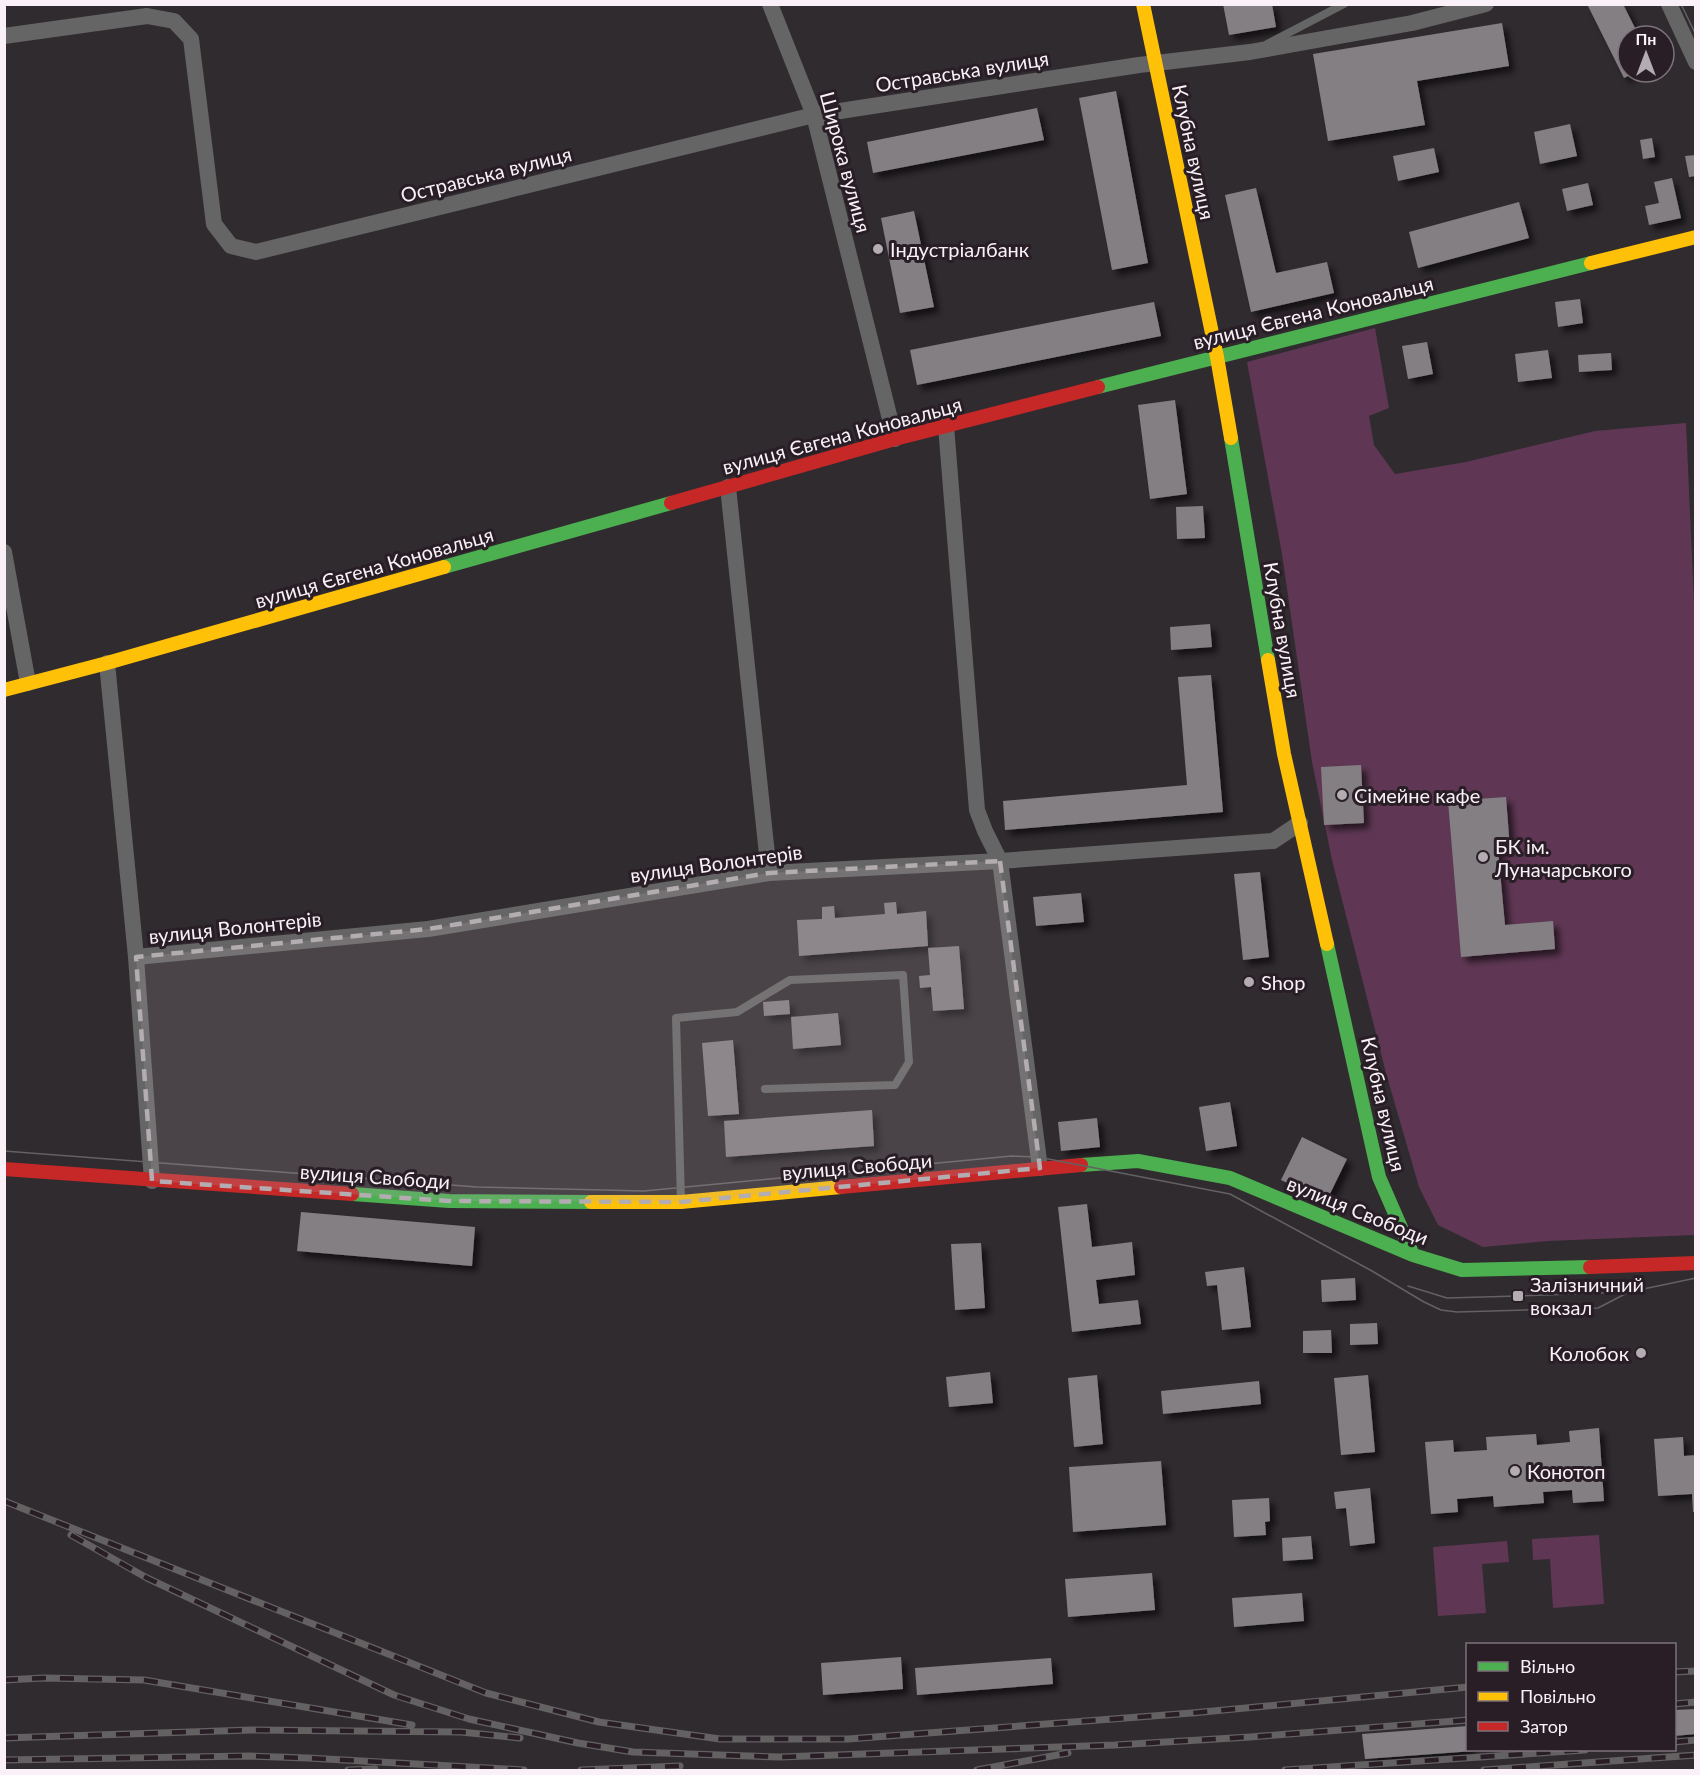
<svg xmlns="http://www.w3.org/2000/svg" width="1700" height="1775" viewBox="0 0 1700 1775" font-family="Lato,sans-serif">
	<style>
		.green { fill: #5f3754 }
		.building { fill: #847f83; filter: url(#shadow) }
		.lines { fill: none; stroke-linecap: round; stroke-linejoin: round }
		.lane { stroke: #656565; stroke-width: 8 }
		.street { stroke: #656565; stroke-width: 16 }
		.fast { stroke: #4caf50; stroke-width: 14 }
		.slow { stroke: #ffc107; stroke-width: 14 }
		.jam { stroke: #c62828; stroke-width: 14 }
		.tram { stroke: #636162; stroke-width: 1.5 }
		.rail-casing { stroke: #636162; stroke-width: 7 }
		.rail { stroke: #291e26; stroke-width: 4.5; stroke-dasharray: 14; stroke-linecap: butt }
		.marked { fill: #b3acb1; fill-opacity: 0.2; stroke: #b3acb1; stroke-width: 4.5; stroke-dasharray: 12 8; stroke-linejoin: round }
		.poi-dot { fill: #b3acb1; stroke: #291e26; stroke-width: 2 }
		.labels { text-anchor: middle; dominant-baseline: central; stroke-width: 6; stroke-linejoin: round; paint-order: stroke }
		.street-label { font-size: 20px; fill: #f9f1f7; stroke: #291e26 }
		.poi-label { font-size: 20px; fill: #f9f1f7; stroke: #291e26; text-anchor: start }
	</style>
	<defs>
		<filter id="shadow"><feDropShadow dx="5.5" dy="5.5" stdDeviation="3" flood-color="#0009"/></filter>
	</defs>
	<rect width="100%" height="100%" fill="#302b2f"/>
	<path class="green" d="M 1375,328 L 1389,408 L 1369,416 L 1374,445 L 1395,474 L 1466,462 L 1595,431 L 1686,423 L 1696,648 L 1695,1235 L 1548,1241 L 1483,1247 L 1438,1225 L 1419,1187 L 1386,1073 L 1332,860 L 1312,762 L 1282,554 L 1247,362 Z
		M 1599,1535 L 1604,1604 L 1553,1608 L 1550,1559 L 1533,1560 L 1532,1539 Z
		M 1507,1541 L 1509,1562 L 1482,1564 L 1486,1613 L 1438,1616 L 1433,1547 Z"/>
	<path class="building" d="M 1223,4 L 1272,4 L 1276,27 L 1229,35 Z
		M 1587,4 L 1623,4 L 1639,36 L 1628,36 L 1628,72 L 1636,72 L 1624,78 Z
		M 1502,23 L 1509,66 L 1417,81 L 1425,125 L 1328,141 L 1313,54 Z
		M 1116,91 L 1148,263 L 1112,270 L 1079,98 Z
		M 1037,108 L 1044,140 L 873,173 L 867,142 Z
		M 1570,124 L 1577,156 L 1540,164 L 1534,132 Z
		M 1652,138 L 1655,157 L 1643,159 L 1640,140 Z
		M 1434,148 L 1439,172 L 1398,181 L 1393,156 Z
		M 1696,155 L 1696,176 L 1689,177 L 1685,156 Z
		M 1672,178 L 1681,218 L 1649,225 L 1645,206 L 1659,203 L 1654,182 Z
		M 1588,183 L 1593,205 L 1567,211 L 1562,189 Z
		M 1256,188 L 1276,273 L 1327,262 L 1334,293 L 1251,312 L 1225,195 Z
		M 1519,202 L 1529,238 L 1418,268 L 1409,232 Z
		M 914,211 L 934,307 L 900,313 L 881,218 Z
		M 1580,299 L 1583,323 L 1558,327 L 1555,302 Z
		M 1154,302 L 1161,336 L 917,385 L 910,350 Z
		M 1427,342 L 1433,374 L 1408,379 L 1402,346 Z
		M 1548,350 L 1552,378 L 1518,382 L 1515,354 Z
		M 1611,353 L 1612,370 L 1579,372 L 1578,355 Z
		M 1175,400 L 1187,494 L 1150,499 L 1138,405 Z
		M 1203,506 L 1205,538 L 1177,539 L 1176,507 Z
		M 1210,624 L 1212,647 L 1171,650 L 1170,627 Z
		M 1211,675 L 1223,812 L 1005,830 L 1003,801 L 1187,785 L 1178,677 Z
		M 1361,765 L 1364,823 L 1324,825 L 1321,767 Z
		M 1506,797 L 1510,849 L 1498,850 L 1505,925 L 1553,921 L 1555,949 L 1461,957 L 1448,801 Z
		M 1260,872 L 1269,957 L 1243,960 L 1234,874 Z
		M 1081,893 L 1084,922 L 1036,926 L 1033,897 Z
		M 896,902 L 897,914 L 926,911 L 928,946 L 799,956 L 797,920 L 822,919 L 822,907 L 834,906 L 835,918 L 885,914 L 884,903 Z
		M 959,946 L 964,1009 L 933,1011 L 931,987 L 920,988 L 919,976 L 930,975 L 928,948 Z
		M 789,1000 L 790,1014 L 764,1016 L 763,1002 Z
		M 838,1013 L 841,1045 L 793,1049 L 791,1017 Z
		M 733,1040 L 739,1114 L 708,1116 L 702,1043 Z
		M 1230,1102 L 1237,1146 L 1206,1151 L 1199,1107 Z
		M 872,1110 L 874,1146 L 726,1157 L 724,1121 Z
		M 1097,1118 L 1100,1147 L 1061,1151 L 1058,1122 Z
		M 1302,1137 L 1347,1159 L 1326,1202 L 1281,1180 Z
		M 1087,1204 L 1092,1247 L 1132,1242 L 1135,1275 L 1096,1280 L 1099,1304 L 1138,1300 L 1141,1324 L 1072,1332 L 1058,1207 Z
		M 301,1212 L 475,1227 L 472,1266 L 297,1251 Z
		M 981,1243 L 985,1308 L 955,1310 L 951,1244 Z
		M 1244,1267 L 1251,1327 L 1222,1330 L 1217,1285 L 1207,1286 L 1205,1272 Z
		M 1355,1278 L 1356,1300 L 1322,1302 L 1321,1280 Z
		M 1377,1323 L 1378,1344 L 1350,1345 L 1350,1324 Z
		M 1331,1330 L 1332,1353 L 1303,1353 L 1303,1331 Z
		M 990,1372 L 993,1403 L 949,1407 L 946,1377 Z
		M 1097,1375 L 1103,1444 L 1074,1447 L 1068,1378 Z
		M 1368,1375 L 1375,1452 L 1341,1455 L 1334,1378 Z
		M 1259,1381 L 1261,1404 L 1163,1414 L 1161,1391 Z
		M 1599,1428 L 1604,1501 L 1573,1503 L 1572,1490 L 1543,1492 L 1544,1503 L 1494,1507 L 1493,1496 L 1457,1499 L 1458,1512 L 1431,1514 L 1425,1442 L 1453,1440 L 1454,1452 L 1487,1450 L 1486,1437 L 1536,1434 L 1537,1445 L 1570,1442 L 1569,1431 Z
		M 1683,1437 L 1684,1456 L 1696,1455 L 1696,1512 L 1693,1512 L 1692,1494 L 1658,1496 L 1654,1439 Z
		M 1161,1461 L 1166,1525 L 1073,1532 L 1069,1467 Z
		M 1370,1488 L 1375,1543 L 1350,1546 L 1346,1508 L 1336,1509 L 1334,1492 Z
		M 1269,1498 L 1270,1521 L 1265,1522 L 1266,1535 L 1234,1537 L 1232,1500 Z
		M 1311,1536 L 1313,1559 L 1283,1561 L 1282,1538 Z
		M 1152,1573 L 1155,1610 L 1068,1617 L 1065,1579 Z
		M 1302,1593 L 1304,1621 L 1234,1627 L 1232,1598 Z
		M 901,1657 L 903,1689 L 823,1695 L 821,1663 Z
		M 1051,1658 L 1053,1684 L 917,1695 L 915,1668 Z
		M 1696,1709 L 1696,1734 L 1674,1736 L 1674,1710 Z
		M 1468,1726 L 1468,1750 L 1474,1750 L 1474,1751 L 1365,1759 L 1362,1734 Z"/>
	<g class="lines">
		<path class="lane" d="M 1267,44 L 1344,4
			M 681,1202 L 676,1018 L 737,1012 L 790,980 L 903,975 L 909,1062 L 895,1085 L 765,1089"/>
		<path class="street" d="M 770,4 L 814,115 L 895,439
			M 1669,4 L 1696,62
			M 4,36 L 147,16 L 174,21 L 191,39 L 214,224 L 231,246 L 256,252 L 814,115 L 1139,65 L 1250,52 L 1412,23 L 1486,4
			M 946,426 L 977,810 L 985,831 L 1000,861 L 1040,1168
			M 728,487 L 769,873
			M 4,552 L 28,683
			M 107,663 L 136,957 L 152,1181
			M 136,957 L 428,929 L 769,873 L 1000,861 L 1273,841 L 1300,823"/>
		<path class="fast" d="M 1098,387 L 1591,263
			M 1231,438 L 1268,660
			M 444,567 L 671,503
			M 1327,944 L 1379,1177 L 1413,1255 L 1462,1270 L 1590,1267
			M 1081,1165 L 1138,1161 L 1230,1178 L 1413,1255
			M 352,1194 L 449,1201 L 591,1202"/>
		<path class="slow" d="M 1143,4 L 1217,357 L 1231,438
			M 1591,263 L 1696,237
			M 1268,660 L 1284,754 L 1327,944
			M 4,690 L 107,663 L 444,567
			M 591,1202 L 681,1202 L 841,1187"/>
		<path class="jam" d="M 671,503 L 895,439 L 1098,387
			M 4,1169 L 352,1194
			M 841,1187 L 1081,1165
			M 1590,1267 L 1696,1263"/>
		<path class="tram" d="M 1681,4 L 1696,35
			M 4,1151 L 477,1187 L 644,1191 L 1012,1156 L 1038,1157 L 1230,1194 L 1372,1271 L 1424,1302 L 1441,1310 L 1457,1312 L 1598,1308 L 1629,1292
			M 1408,1286 L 1447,1298 L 1518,1296 L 1629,1292 L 1696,1278"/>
		<defs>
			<path id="rail" d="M 4,1501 L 486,1693 L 599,1722 L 720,1739 L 848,1739 L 1192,1713 L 1468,1687
				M 71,1535 L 147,1578 L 394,1695 L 469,1719 L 578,1743 L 633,1752 L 780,1757 L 1115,1745 L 1250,1737 L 1468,1720
				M 1674,1672 L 1696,1671
				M 4,1680 L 44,1678 L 144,1680 L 412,1725
				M 1674,1704 L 1696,1702
				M 4,1738 L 251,1730 L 461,1732 L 520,1738
				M 1674,1742 L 1696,1740
				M 4,1760 L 249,1756 L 308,1758 L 524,1770
				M 348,1770 L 375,1769
				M 581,1770 L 680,1766
				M 977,1770 L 1068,1753
				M 1285,1770 L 1585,1750
				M 1484,1770 L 1696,1755"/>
		</defs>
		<use href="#rail" class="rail-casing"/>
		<use href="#rail" class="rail"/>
	</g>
	<path class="marked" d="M 1000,861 L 1040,1168 L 681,1202 L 449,1201 L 152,1181 L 136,957 L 428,929 L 769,873 Z"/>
	<g class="poi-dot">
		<circle cx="878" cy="249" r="6"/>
		<circle cx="1342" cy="795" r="6"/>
		<circle cx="1483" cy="857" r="6"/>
		<circle cx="1249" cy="982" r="6"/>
		<rect x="1512" y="1290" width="12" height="12" rx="3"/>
		<circle cx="1641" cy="1353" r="6"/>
		<circle cx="1515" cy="1471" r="6"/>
	</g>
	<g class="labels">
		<g class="street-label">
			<text transform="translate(962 71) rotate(-9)">Остравська вулиця</text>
			<text transform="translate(1194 152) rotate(78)">Клубна вулиця</text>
			<text transform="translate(846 162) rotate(75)">Широка вулиця</text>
			<text transform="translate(486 174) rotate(-14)">Остравська вулиця</text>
			<text transform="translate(1313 312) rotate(-14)">вулиця Євгена Коновальця</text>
			<text transform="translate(842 435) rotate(-15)">вулиця Євгена Коновальця</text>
			<text transform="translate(374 567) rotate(-16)">вулиця Євгена Коновальця</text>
			<text transform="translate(1283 630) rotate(80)">Клубна вулиця</text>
			<text transform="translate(716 863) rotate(-8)">вулиця Волонтерів</text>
			<text transform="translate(235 927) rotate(-6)">вулиця Волонтерів</text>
			<text transform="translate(1384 1104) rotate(77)">Клубна вулиця</text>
			<text transform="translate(857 1166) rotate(-5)">вулиця Свободи</text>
			<text transform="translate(375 1176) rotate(4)">вулиця Свободи</text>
			<text transform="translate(1358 1210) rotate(22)">вулиця Свободи</text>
		</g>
		<g class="poi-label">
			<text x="890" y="249">Індустріалбанк</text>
			<text x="1354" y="795">Сімейне кафе</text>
			<text x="1495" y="846">БК ім.<tspan x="1495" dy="23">Луначарського</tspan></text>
			<text x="1261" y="982">Shop</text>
			<text x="1530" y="1284">Залізничний<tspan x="1530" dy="23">вокзал</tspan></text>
			<text x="1629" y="1353" text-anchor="end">Колобок</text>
			<text x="1527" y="1471">Конотоп</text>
		</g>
	</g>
	<rect width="1700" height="1775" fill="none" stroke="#f9f1f7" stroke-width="12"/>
	<rect x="1466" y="1643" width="210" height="108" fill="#291e26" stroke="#7c727a" stroke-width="1.5"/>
	<rect x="1478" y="1662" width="30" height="9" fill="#4caf50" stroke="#7c727a" stroke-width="1.5"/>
	<text x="1520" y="1673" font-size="18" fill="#f9f1f7">Вільно</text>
	<rect x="1478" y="1692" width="30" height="9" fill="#ffc107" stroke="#7c727a" stroke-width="1.5"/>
	<text x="1520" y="1703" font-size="18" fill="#f9f1f7">Повільно</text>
	<rect x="1478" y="1722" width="30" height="9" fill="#c62828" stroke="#7c727a" stroke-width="1.5"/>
	<text x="1520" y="1733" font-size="18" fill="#f9f1f7">Затор</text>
	<g transform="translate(1646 54)"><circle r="28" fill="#291e26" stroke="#7c727a" stroke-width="1.5"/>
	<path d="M0-4.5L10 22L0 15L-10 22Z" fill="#b3acb1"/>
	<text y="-9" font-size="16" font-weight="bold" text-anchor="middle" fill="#f9f1f7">Пн</text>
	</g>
</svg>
